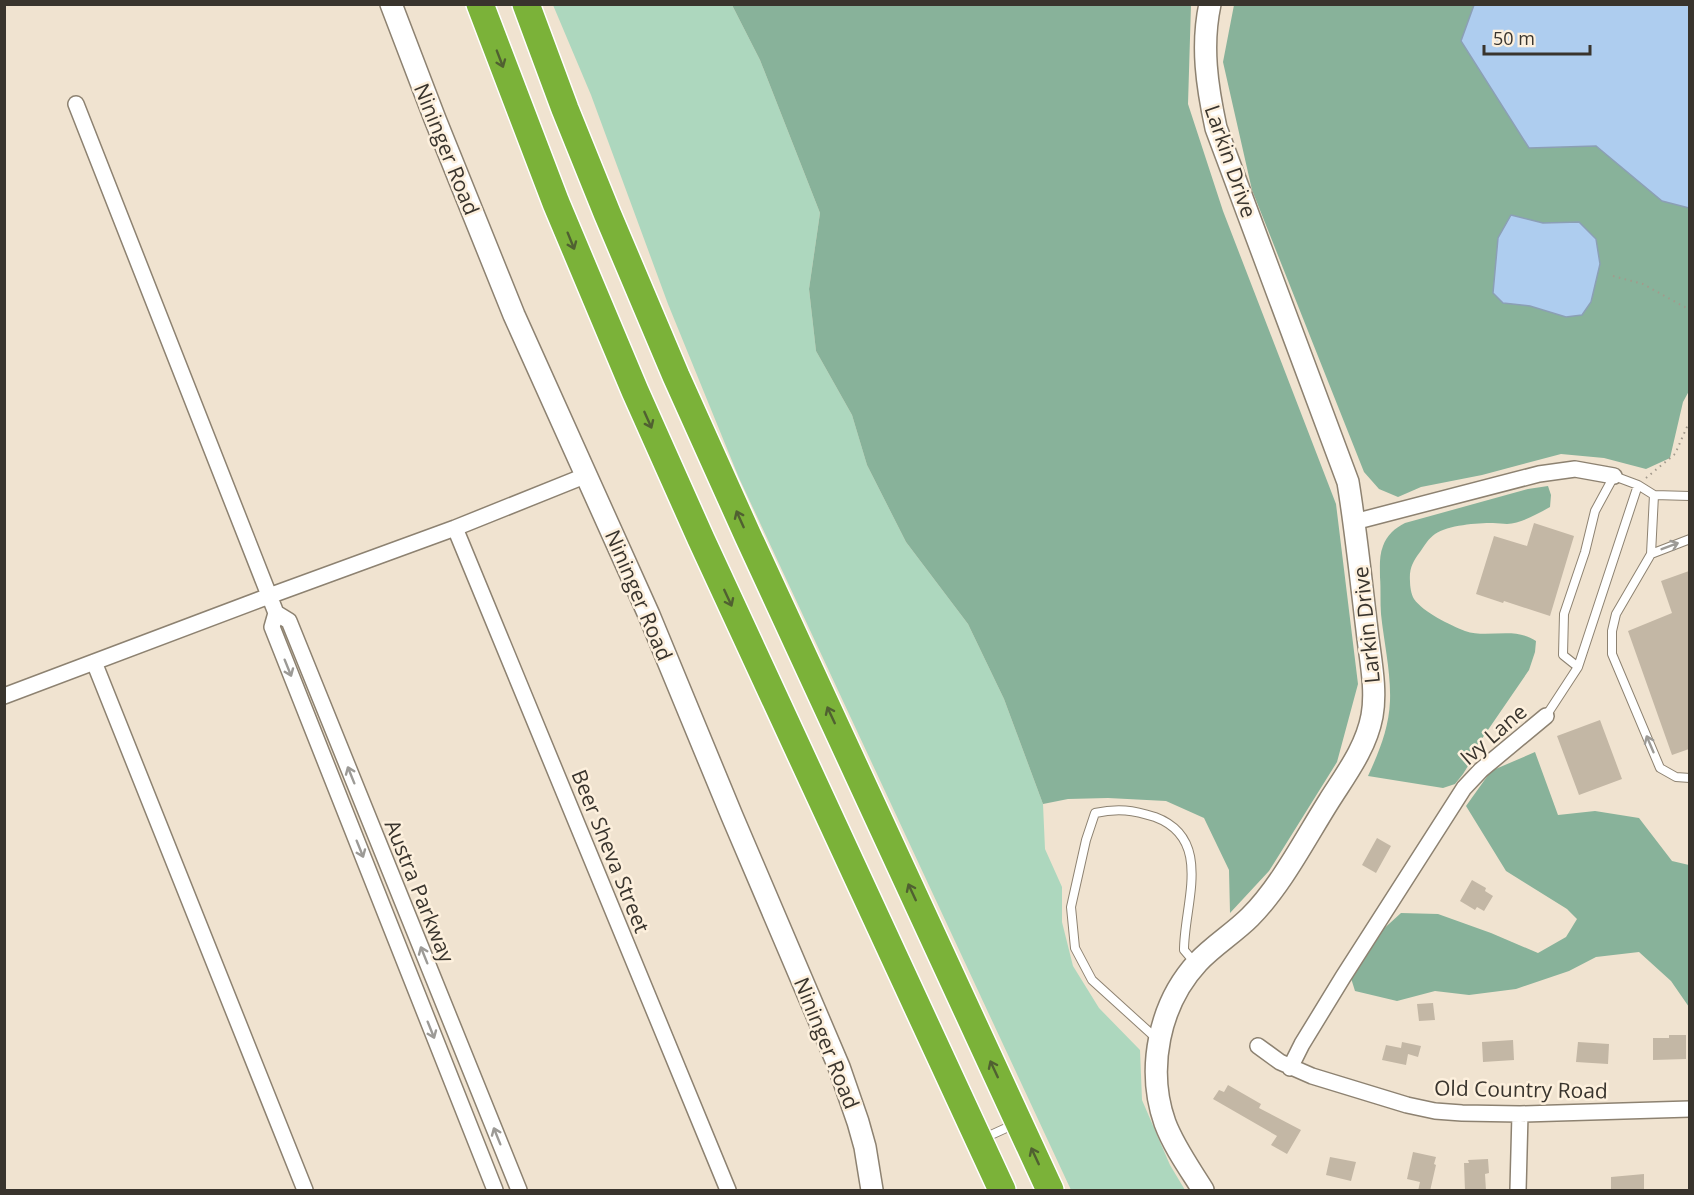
<svg xmlns="http://www.w3.org/2000/svg" width="1694" height="1195" viewBox="0 0 1694 1195" font-family="'Open Sans',sans-serif">
	<style>
		.green { fill: #add7be }
		.forest { fill: #88b29a }
		.water { fill: #aecdef; stroke: #8b9fb5; stroke-width: 1.5 }
		.building { fill: #c3b7a5 }
		.lines { fill: none; stroke-linecap: round; stroke-linejoin: round }
		.lane-casing { stroke: #8d8271; stroke-width: 10 }
		.street-casing { stroke: #8d8271; stroke-width: 18 }
		.secondary-casing { stroke: #8d8271; stroke-width: 24 }
		.highway-casing { stroke: #fff; stroke-width: 30 }
		.path { stroke: #a39a8c; stroke-width: 2; stroke-dasharray: 1.5 4.5; stroke-linecap: butt }
		.lane { stroke: #fff; stroke-width: 8 }
		.street { stroke: #fff; stroke-width: 15 }
		.secondary { stroke: #fff; stroke-width: 21 }
		.highway { stroke: #7bb239; stroke-width: 27 }
		.oneway { stroke: #506031 }
		.oneway2 { stroke: #9c9a96 }
		.labels { text-anchor: middle; dominant-baseline: central; stroke-width: 5; stroke-linejoin: round; paint-order: stroke }
		.street-label { font-size: 21px; fill: #39342d; stroke: #fdf0dd }
	</style>
	<rect width="100%" height="100%" fill="#f0e3d0"/>
	<path class="green" d="M 553,5 L 732,5 L 760,60 L 820,213 L 809,289 L 816,351 L 852,415 L 867,465 L 906,542 L 968,624 L 1004,699 L 1043,804 L 1045,849 L 1062,887 L 1062,922 L 1073,966 L 1099,1008 L 1140,1050 L 1142,1100 L 1170,1165 L 1185,1190 L 1071,1190 L 739,478 L 668,304 L 591,95 Z"/>
	<path class="forest" d="M 732,5 L 1191,5 L 1188,104 L 1223,211 L 1336,504 L 1358,684 L 1337,762 L 1269,871 L 1230,913 L 1229,870 L 1204,818 L 1166,801 L 1108,798 L 1068,799 L 1043,804 L 1004,699 L 968,624 L 906,542 L 867,465 L 852,415 L 816,351 L 809,289 L 820,213 L 760,60 Z
		M 1234,5 L 1474,5 L 1461,41 L 1529,148 L 1596,146 L 1662,201 L 1689,208 L 1689,391 L 1683,402 L 1670,458 L 1646,469 L 1604,458 L 1561,454 L 1482,475 L 1421,487 L 1398,497 L 1379,489 L 1364,472 L 1252,190 L 1223,62 Z
		M 1548,486 L 1551,495 L 1550,507 C 1537,514 1522,523 1507,524 C 1503,524 1498,523 1493,523 C 1477,523 1448,525 1435,534 C 1429,538 1424,546 1420,552 C 1413,561 1409,569 1410,581 C 1410,586 1411,594 1414,599 C 1423,612 1450,625 1465,631 C 1488,639 1514,626 1536,641 L 1535,652 L 1529,670 L 1479,743 L 1473,758 L 1463,774 L 1455,784 L 1443,788 L 1368,776 C 1379,752 1389,728 1390,701 C 1391,672 1384,643 1381,614 C 1380,602 1381,590 1380,577 C 1380,567 1379,556 1383,546 C 1387,535 1395,528 1405,523 L 1528,489 Z
		M 1535,752 L 1558,815 L 1595,811 L 1639,818 L 1672,861 L 1689,865 L 1689,1007 L 1671,981 L 1639,952 L 1596,957 L 1569,971 L 1516,989 L 1469,995 L 1435,991 L 1397,1001 L 1355,991 L 1350,975 L 1379,933 L 1401,913 L 1438,914 L 1491,933 L 1538,953 L 1566,937 L 1577,919 L 1567,909 L 1506,871 L 1466,806 L 1491,771 Z"/>
	<path class="water" d="M 1474,5 L 1689,5 L 1689,208 L 1662,201 L 1596,146 L 1529,148 L 1461,41 Z
		M 1511,215 L 1543,223 L 1579,222 L 1596,239 L 1600,264 L 1591,302 L 1582,315 L 1566,317 L 1530,306 L 1503,303 L 1493,293 L 1498,238 Z"/>
	<path class="building" d="M 1534,523 L 1574,536 L 1550,616 L 1504,601 L 1503,603 L 1476,594 L 1494,536 L 1527,546 Z
		M 1689,571 L 1689,749 L 1672,755 L 1628,631 L 1672,613 L 1661,581 Z
		M 1600,720 L 1622,779 L 1579,795 L 1557,736 Z
		M 1377,838 L 1391,846 L 1376,873 L 1362,865 Z
		M 1472,880 L 1486,888 L 1485,891 L 1493,896 L 1484,911 L 1477,907 L 1475,910 L 1460,901 Z
		M 1433,1003 L 1435,1020 L 1419,1021 L 1417,1004 Z
		M 1669,1035 L 1686,1035 L 1686,1059 L 1653,1060 L 1653,1038 L 1669,1038 Z
		M 1513,1040 L 1514,1060 L 1483,1062 L 1482,1042 Z
		M 1402,1042 L 1421,1046 L 1418,1057 L 1408,1054 L 1406,1065 L 1382,1060 L 1386,1045 L 1401,1048 Z
		M 1578,1042 L 1609,1044 L 1608,1064 L 1576,1062 Z
		M 1228,1085 L 1261,1104 L 1259,1108 L 1301,1130 L 1287,1154 L 1271,1145 L 1277,1136 L 1213,1099 L 1219,1090 L 1224,1092 Z
		M 1413,1152 L 1436,1157 L 1434,1164 L 1436,1165 L 1430,1191 L 1418,1191 L 1420,1182 L 1407,1179 Z
		M 1330,1157 L 1356,1162 L 1351,1181 L 1326,1175 Z
		M 1488,1159 L 1489,1173 L 1485,1174 L 1486,1191 L 1465,1191 L 1464,1163 L 1469,1163 L 1468,1160 Z
		M 1644,1174 L 1644,1191 L 1611,1191 L 1611,1177 Z"/>
	<g class="lines">
		<defs>
			<path id="lane" d="M 1654,495 L 1651,554 L 1616,614 L 1612,631 L 1612,654 L 1660,768 L 1676,777 L 1690,778
				M 1651,554 L 1690,539
				M 1578,667 L 1563,655 L 1564,614 L 1585,552 L 1595,511 L 1614,476 L 1638,485 L 1654,495 L 1690,496
				M 1546,716 L 1578,667 L 1638,485
				M 1157,1039 L 1092,980 L 1075,948 L 1071,907 L 1086,840 L 1095,813 C 1118,808 1133,810 1155,817 C 1214,839 1184,904 1184,950 L 1195,963
				M 982,1139 L 1015,1124"/>
			<path id="street" d="M 76,104 L 276,613 L 289,621 L 519,1190
				M 1354,522 L 1539,474 L 1575,469 L 1614,476
				M 455,528 L 728,1190
				M 276,613 L 272,627 L 495,1190
				M 94,662 L 305,1190
				M 4,696 L 269,596 L 455,528 L 587,475
				M 1258,1046 L 1280,1062 L 1312,1076 L 1407,1105 L 1435,1111 L 1462,1113 L 1520,1114 L 1690,1109
				M 1290,1068 L 1302,1044 L 1343,977 L 1464,788 L 1481,770 L 1546,716
				M 1518,1190 L 1520,1114"/>
			<path id="secondary" d="M 391,4 L 435,119 L 514,315 L 649,615 L 732,816 L 839,1067 L 858,1122 L 865,1147 L 872,1190
				M 1203,1190 C 1190,1169 1174,1147 1165,1123 C 1146,1069 1159,1004 1198,962 C 1214,945 1234,933 1250,917 C 1281,886 1305,839 1329,801 C 1346,774 1366,748 1372,716 C 1377,689 1370,658 1367,630 C 1361,581 1356,531 1348,482 L 1216,128 C 1207,86 1201,46 1210,4"/>
			<path id="highway" d="M 480,4 L 556,203 L 635,391 L 701,539 L 1002,1190
				M 526,4 L 565,109 L 607,213 L 676,376 L 748,536 L 1050,1190"/>
		</defs>
		<use href="#lane" class="lane-casing"/>
		<use href="#street" class="street-casing"/>
		<use href="#secondary" class="secondary-casing"/>
		<use href="#highway" class="highway-casing"/>
		<path class="path" d="M 1613,276 L 1643,284 L 1690,310
			M 1646,478 L 1675,454 L 1690,420"/>
		<use href="#lane" class="lane"/>
		<use href="#street" class="street"/>
		<use href="#secondary" class="secondary"/>
		<use href="#highway" class="highway"/>
	</g>
	<defs><path id="oneway-shaft" d="M-6 0H5M1.5-3L5.5 0L1.5 3" fill="none" stroke-width="1.6" stroke-linecap="round" stroke-linejoin="round" transform="scale(1.5)"/></defs>
	<g class="oneway">
		<use href="#oneway-shaft" transform="translate(500 59) rotate(69)"/>
		<use href="#oneway-shaft" transform="translate(571 241) rotate(68)"/>
		<use href="#oneway-shaft" transform="translate(648 420) rotate(66)"/>
		<use href="#oneway-shaft" transform="translate(740 519) rotate(-114)"/>
		<use href="#oneway-shaft" transform="translate(728 598) rotate(65)"/>
		<use href="#oneway-shaft" transform="translate(831 715) rotate(-115)"/>
		<use href="#oneway-shaft" transform="translate(912 892) rotate(-115)"/>
		<use href="#oneway-shaft" transform="translate(994 1069) rotate(-115)"/>
		<use href="#oneway-shaft" transform="translate(1035 1156) rotate(-115)"/>
	</g>
	<g class="oneway2">
		<use href="#oneway-shaft" transform="translate(1670 546) rotate(-21)"/>
		<use href="#oneway-shaft" transform="translate(288 668) rotate(68)"/>
		<use href="#oneway-shaft" transform="translate(1650 744) rotate(-113)"/>
		<use href="#oneway-shaft" transform="translate(351 775) rotate(-112)"/>
		<use href="#oneway-shaft" transform="translate(360 849) rotate(68)"/>
		<use href="#oneway-shaft" transform="translate(424 955) rotate(-112)"/>
		<use href="#oneway-shaft" transform="translate(431 1030) rotate(68)"/>
		<use href="#oneway-shaft" transform="translate(497 1136) rotate(-112)"/>
	</g>
	<g class="labels">
		<g class="street-label">
			<text transform="translate(447 149) rotate(68)">Nininger Road</text>
			<text transform="translate(1231 161) rotate(71)">Larkin Drive</text>
			<text transform="translate(639 595) rotate(67)">Nininger Road</text>
			<text transform="translate(1366 625) rotate(-96)">Larkin Drive</text>
			<text transform="translate(1493 734) rotate(-41)">Ivy Lane</text>
			<text transform="translate(611 851) rotate(68)">Beer Sheva Street</text>
			<text transform="translate(420 891) rotate(68)">Austra Parkway</text>
			<text transform="translate(827 1043) rotate(68)">Nininger Road</text>
			<text transform="translate(1521 1089) rotate(1)">Old Country Road</text>
		</g>
	</g>
	<rect width="1694" height="1195" fill="none" stroke="#39342d" stroke-width="12"/>
	<path d="M1484 45v9h106v-9" fill="none" stroke="#39342d" stroke-width="3"/>
	<text x="1493" y="45" font-size="18" fill="#39342d" stroke="#fdf0dd" stroke-width="4.5" paint-order="stroke">50 m</text>
</svg>
